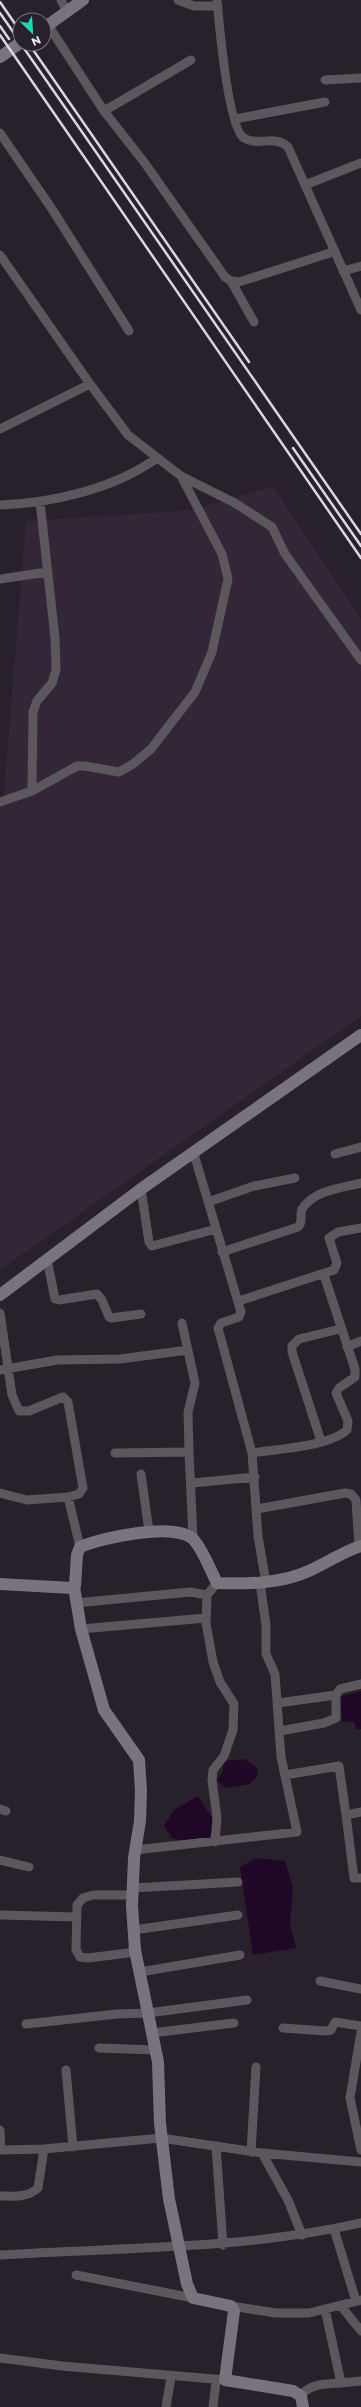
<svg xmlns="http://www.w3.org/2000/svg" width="361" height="2407" viewBox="0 0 361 2407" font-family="Montserrat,sans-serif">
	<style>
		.built { fill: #322637 }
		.water { fill: #200728 }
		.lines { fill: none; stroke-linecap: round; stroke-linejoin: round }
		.street { stroke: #5b575c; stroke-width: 9 }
		.secondary { stroke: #7a737d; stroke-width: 12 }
		.rail { stroke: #dbd6de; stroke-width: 2.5 }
	</style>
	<rect width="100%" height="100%" fill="#28202b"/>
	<path class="built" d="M 273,486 L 361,619 L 361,1016 L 0,1270 L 0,807 L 3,806 L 26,521 L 193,510 Z"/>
	<path class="water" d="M 361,1691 L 361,1729 L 356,1729 L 354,1722 L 342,1721 L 340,1697 Z
		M 245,1759 L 257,1768 L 258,1775 L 250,1784 L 225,1788 L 217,1780 L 223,1771 L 223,1761 Z
		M 198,1796 L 216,1824 L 208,1840 L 189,1842 L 172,1838 L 164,1826 L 174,1810 Z
		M 257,1858 L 285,1861 L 293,1888 L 290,1924 L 296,1948 L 253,1955 L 240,1867 Z"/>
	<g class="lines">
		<path class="street" d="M 61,0 L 67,12
			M 178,0 L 194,6 L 218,6
			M 217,0 C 219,22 228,128 244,138 C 258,147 275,134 288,147 L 361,310
			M 48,25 L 104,111 L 144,162 L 225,277 L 231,281 L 239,282 L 333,252
			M 325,80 L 361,78
			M 104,111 L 191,60
			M 235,119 L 325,102
			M 0,133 L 52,209 L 129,331
			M 305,185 L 361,163
			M 0,255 L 90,384 L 128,435 L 181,476 L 222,554 L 228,579 L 212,652 L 195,692 L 151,749 L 133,764 L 119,772 L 85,766 L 77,766 L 32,791 L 0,802
			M 343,271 L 361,266
			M 231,281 L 254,322
			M 0,429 L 90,384
			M 181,476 L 235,503 L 272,527 L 285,554 L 361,660
			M 0,505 C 52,503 114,489 157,458
			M 0,579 L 47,572
			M 32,791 L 33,712 L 37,701 L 52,683 L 56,670 L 55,638 L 40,502
			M 193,1151 L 241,1312 L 239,1317 L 221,1323 L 218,1328 L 252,1453 L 258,1536 L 266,1583
			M 335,1154 L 361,1147
			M 141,1189 L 149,1242 L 152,1246 L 216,1229
			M 208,1202 L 254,1186 L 295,1178
			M 222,1252 L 298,1227 C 304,1222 299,1215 302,1209 C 314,1190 341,1188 361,1183
			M 47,1259 L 55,1299 L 59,1300 L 97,1294 L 102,1300 L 109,1317 L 111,1318 L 141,1314
			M 239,1301 L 334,1270 L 337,1263 L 329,1238 L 338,1232 L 361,1228
			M 0,1313 L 12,1395 L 19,1411 L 29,1411 L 63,1397 L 68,1402 L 83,1488 L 79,1494 L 68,1497 L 80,1547
			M 182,1323 L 195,1383 L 188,1412 L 189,1452
			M 347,1347 L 361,1341
			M 0,1370 L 57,1360 L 120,1359 L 188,1350
			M 321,1441 L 292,1352 L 292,1346 L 299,1339 L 340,1329
			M 115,1453 L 189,1452 L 193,1538
			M 252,1453 C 277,1449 328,1447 347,1430 L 348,1421 L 336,1393 L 339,1388 L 355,1377 L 355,1369 L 324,1275
			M 141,1474 L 149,1531
			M 192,1483 L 255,1477
			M 0,1493 L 27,1500 L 68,1497
			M 257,1509 L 345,1493 L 351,1494 L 356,1500 L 359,1546
			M 76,1603 L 190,1592 L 207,1595
			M 81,1629 L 206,1618
			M 278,1703 L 336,1695
			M 280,1731 L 324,1723 L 336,1718 L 336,1695 L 340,1689 L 361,1684
			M 285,1775 L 339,1766 L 346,1815
			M 0,1809 L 6,1811
			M 361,1812 L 346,1815 L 354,1878 L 361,1878
			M 215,1842 L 217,1818 L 212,1780 L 213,1770 L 224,1756 L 233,1730 L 234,1704 L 220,1682 L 213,1662 L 206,1623 L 207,1595 L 217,1583
			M 135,1850 L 297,1832 L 281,1757 L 275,1674 L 266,1654 L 266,1625 L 260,1583
			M 0,1860 L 29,1867
			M 133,1888 L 238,1882
			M 133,1895 L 93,1895 L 83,1898 L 77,1905 L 76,1950 L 80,1957 L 88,1958 L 136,1952
			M 0,1915 L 77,1917
			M 134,1930 L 238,1915
			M 140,1972 L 240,1955
			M 320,1981 L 361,1989
			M 26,2024 L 117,2014 L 148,2013 L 247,2000
			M 283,2028 L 326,2031 L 331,2030 L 335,2022 L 361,2026
			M 361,2032 L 350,2098 L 361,2150
			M 152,2033 L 234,2023
			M 99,2048 L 156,2050
			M 66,2070 L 73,2147
			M 0,2130 L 1,2150
			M 216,2146 L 223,2245
			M 0,2150 L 44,2149 L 161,2138 L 262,2153 L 361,2162
			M 251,2152 L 256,2067
			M 262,2153 L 288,2200 L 302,2235
			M 0,2196 C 14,2196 27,2198 38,2188 L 44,2149
			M 334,2229 L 356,2301
			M 0,2255 C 121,2247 242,2250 361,2223
			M 76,2275 L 193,2298
			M 231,2306 L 276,2313 L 309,2313 L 361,2300
			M 341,2306 L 361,2331
			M 325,2309 L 341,2383 L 361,2381
			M 0,2358 L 62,2366 L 225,2380
			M 301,2396 C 310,2383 327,2384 341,2383
			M 166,2407 L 171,2377
			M 213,2407 L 216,2381"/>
		<path class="secondary" d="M 44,28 L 83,0
			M 0,57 L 20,43
			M 0,1295 L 141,1189 L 361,1035
			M 0,1584 L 72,1588 L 75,1586 L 77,1555 L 80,1547 C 101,1538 177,1521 194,1540 C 204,1552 210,1569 217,1583 C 249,1584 281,1584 311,1570 C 328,1562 343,1552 361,1546
			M 74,1587 L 81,1629 L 104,1710 L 139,1760 L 141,1791 L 140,1821 L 134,1858 L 132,1906 L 135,1950 L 158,2062 L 160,2123 L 169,2199 L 187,2284 L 193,2298 L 231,2306 L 234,2311 L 225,2380 L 293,2391 L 301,2396 L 303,2407"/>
		<path class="rail" d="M 0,2 L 20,31
			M 0,13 L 20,42
			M 0,26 L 9,39
			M 0,35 L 361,558
			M 21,44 L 361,534
			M 29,44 L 249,362
			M 293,448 L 361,546"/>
	</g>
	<g transform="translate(32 32) rotate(155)"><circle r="19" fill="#28202b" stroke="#79727c"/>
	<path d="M0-3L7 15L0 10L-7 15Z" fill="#1cd5b1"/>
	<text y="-6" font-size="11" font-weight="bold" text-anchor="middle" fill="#f3eef5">N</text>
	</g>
</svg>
